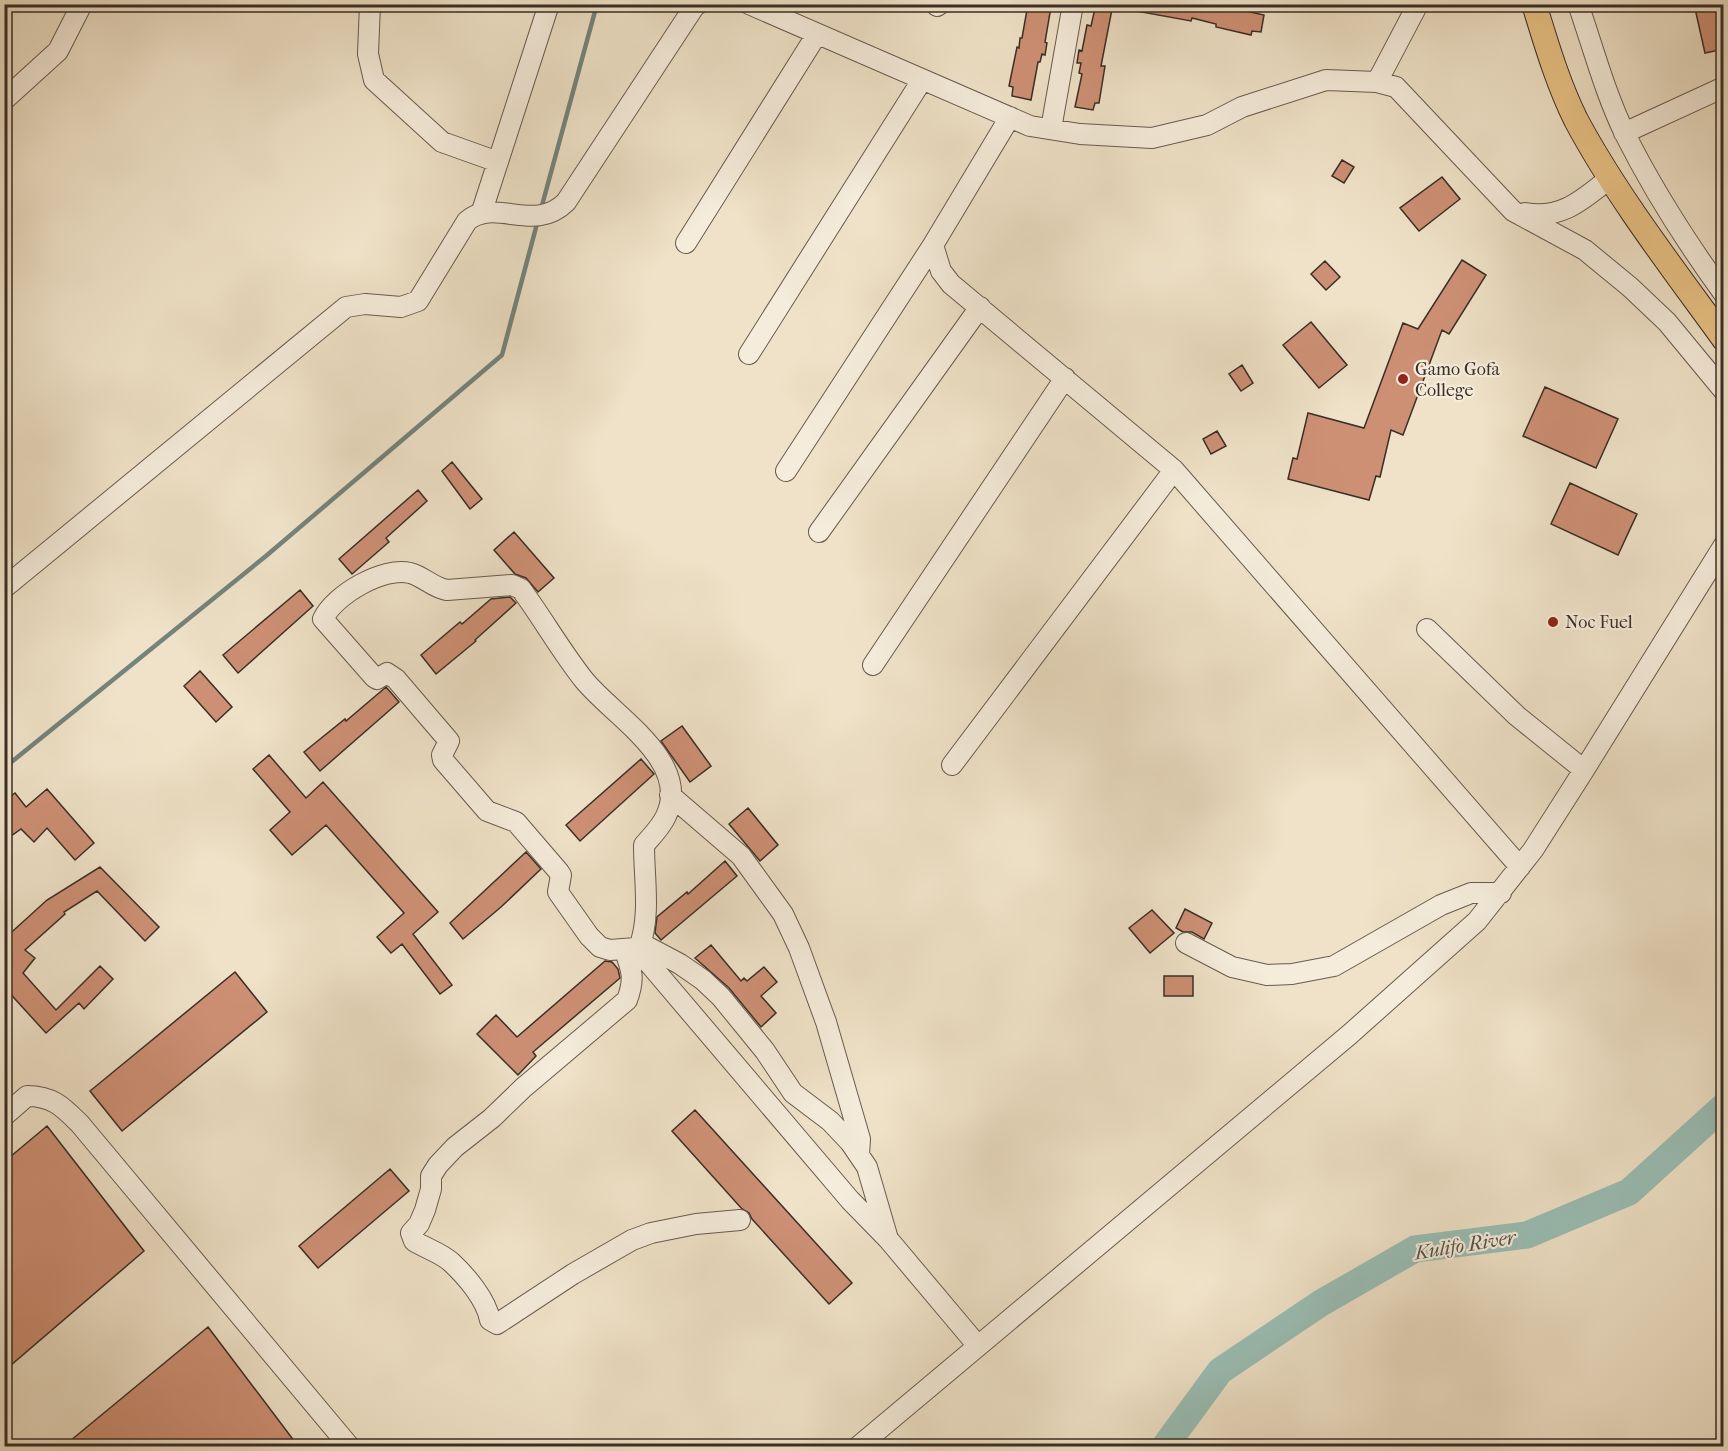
<svg xmlns="http://www.w3.org/2000/svg" width="1728" height="1451" viewBox="0 0 1728 1451" font-family="'IM FELL French Canon',serif">
	<style>
		.lines { fill: none; stroke-linecap: round; stroke-linejoin: round }
		.stream { stroke: #74847c; stroke-width: 4.5 }
		.river { stroke: #9abeb5; stroke-width: 27 }
		.building { fill: #ce9075; stroke: #3a2e27; stroke-width: 1.5 }
		.minor-casing { stroke: #675b4f; stroke-width: 22 }
		.major-casing { stroke: #3a2e27; stroke-width: 26 }
		.minor { stroke: #f5ecdb; stroke-width: 20 }
		.major { stroke: #e8c184; stroke-width: 24 }
		.poi-dot { fill: #8f2418; stroke: #f5ecdb; stroke-width: 2 }
		.labels { text-anchor: middle; dominant-baseline: central; stroke-width: 4.5; stroke-linejoin: round; paint-order: stroke }
		.poi-label { font-size: 18px; fill: #3a2e27; stroke: #f5ecdb; text-anchor: start }
		.water-label { font-size: 20px; font-style: italic; fill: #52524a; stroke: #f5ecdb }
	</style>
	<rect width="100%" height="100%" fill="#efe2c8"/>
	<filter id="stains"><feTurbulence type="fractalNoise" baseFrequency=".00333" numOctaves="4"/><feColorMatrix values="0 0 0 0 .2 0 0 0 0 .09 0 0 0 0 .02 0 0 0 .5 -.17"/></filter>
	<radialGradient id="worn" r=".72"><stop offset=".6" stop-color="#630" stop-opacity="0"/><stop offset="1" stop-color="#630" stop-opacity=".3"/></radialGradient>
	<g class="lines">
		<path class="stream" d="M 541,209 L 597,4
			M 4,768 L 266,556 L 502,355 L 538,220"/>
		<path class="river" d="M 1165,1446 L 1220,1371 L 1321,1303 L 1415,1249 L 1527,1235 L 1629,1192 L 1724,1106"/>
	</g>
	<path class="building" d="M 1028,4 L 1048,4 L 1048,7 L 1051,7 L 1045,42 L 1047,43 L 1045,55 L 1042,54 L 1040,62 L 1038,62 L 1031,100 L 1012,96 L 1013,87 L 1009,86 L 1017,47 L 1019,48 L 1020,38 L 1022,38 Z
		M 1096,4 L 1113,4 L 1101,66 L 1105,66 L 1099,103 L 1095,103 L 1093,110 L 1075,107 L 1082,74 L 1079,73 L 1081,63 L 1077,63 L 1079,50 L 1082,51 L 1087,25 L 1091,26 Z
		M 1137,4 L 1215,4 L 1264,15 L 1261,32 L 1252,31 L 1251,35 L 1216,27 L 1216,24 L 1192,18 L 1191,21 L 1136,11 Z
		M 1694,4 L 1724,4 L 1724,49 L 1705,53 Z
		M 1342,160 L 1354,167 L 1344,183 L 1332,176 Z
		M 1442,177 L 1460,199 L 1419,231 L 1400,208 Z
		M 1462,260 L 1486,275 L 1449,334 L 1442,330 L 1403,435 L 1391,430 L 1380,477 L 1376,476 L 1369,500 L 1288,479 L 1293,458 L 1297,459 L 1308,413 L 1364,428 L 1403,323 L 1418,329 Z
		M 1325,261 L 1340,277 L 1326,290 L 1311,274 Z
		M 1311,322 L 1347,365 L 1319,388 L 1283,345 Z
		M 1242,365 L 1253,383 L 1241,391 L 1229,374 Z
		M 1545,387 L 1618,419 L 1596,468 L 1523,436 Z
		M 1217,431 L 1226,446 L 1211,454 L 1203,439 Z
		M 452,462 L 482,499 L 470,509 L 442,471 Z
		M 1570,483 L 1637,514 L 1618,555 L 1551,524 Z
		M 418,490 L 427,501 L 386,538 L 389,542 L 352,574 L 339,559 Z
		M 514,532 L 554,578 L 538,592 L 526,578 L 515,574 L 494,550 Z
		M 300,590 L 313,606 L 238,673 L 223,655 Z
		M 510,597 L 516,603 L 475,640 L 476,641 L 436,674 L 421,655 L 460,622 L 462,624 L 491,599 Z
		M 200,671 L 232,707 L 216,722 L 184,686 Z
		M 386,687 L 399,702 L 320,771 L 304,752 L 345,719 L 346,721 Z
		M 682,726 L 711,766 L 690,782 L 661,741 Z
		M 269,755 L 306,798 L 323,782 L 438,912 L 413,934 L 452,985 L 440,994 L 402,944 L 391,953 L 377,937 L 404,913 L 326,825 L 292,855 L 270,830 L 290,812 L 253,769 Z
		M 641,759 L 654,774 L 580,841 L 566,825 Z
		M 47,789 L 94,843 L 75,860 L 47,828 L 34,842 L 21,829 L 4,841 L 4,801 L 15,793 L 26,807 Z
		M 748,808 L 778,845 L 760,861 L 729,824 Z
		M 526,852 L 541,869 L 501,907 L 463,939 L 450,923 Z
		M 725,861 L 737,876 L 661,940 L 655,933 L 657,917 L 687,892 L 688,894 Z
		M 100,867 L 159,927 L 145,941 L 97,891 L 64,912 L 65,914 L 25,950 L 35,958 L 23,973 L 56,1010 L 100,966 L 113,979 L 84,1009 L 79,1003 L 46,1033 L 4,987 L 4,939 L 47,900 Z
		M 1185,909 L 1212,923 L 1204,939 L 1192,932 L 1183,932 L 1176,928 Z
		M 1152,910 L 1174,933 L 1150,953 L 1129,928 Z
		M 711,945 L 741,981 L 744,978 L 747,981 L 764,967 L 777,982 L 761,996 L 776,1013 L 761,1027 L 729,988 L 695,958 Z
		M 605,961 L 612,962 L 618,969 L 620,978 L 533,1052 L 536,1056 L 518,1075 L 477,1034 L 496,1015 L 517,1037 Z
		M 235,972 L 267,1012 L 122,1131 L 90,1091 Z
		M 1164,976 L 1193,976 L 1193,996 L 1164,996 Z
		M 695,1110 L 852,1283 L 829,1304 L 752,1219 L 749,1213 L 742,1209 L 672,1131 Z
		M 47,1126 L 144,1251 L 4,1371 L 4,1162 Z
		M 390,1169 L 409,1191 L 318,1268 L 299,1246 Z
		M 208,1327 L 298,1446 L 64,1446 Z"/>
	<g class="lines">
		<defs>
			<path id="minor" d="M 370,4 L 368,54 L 374,80 L 442,142 L 498,162
				M 749,4 L 1030,126 L 1080,134 L 1152,138 L 1207,125 L 1242,107 L 1326,80 L 1377,82 L 1396,87 L 1513,211 L 1585,250 L 1630,287 L 1667,322 L 1724,391
				M 1578,4 C 1593,47 1605,93 1625,134 C 1653,190 1687,243 1724,294
				M 937,6 L 940,4
				M 1377,82 L 1418,4
				M 4,100 L 58,51 L 82,4
				M 1010,117 L 933,245 L 941,271 L 951,284 L 1174,470 L 1520,867
				M 1051,129 L 1073,4
				M 1624,133 L 1724,87
				M 482,211 L 549,4
				M 1525,213 C 1562,220 1583,199 1610,178
				M 686,243 L 817,34
				M 749,354 L 922,80
				M 786,471 L 933,245
				M 819,532 L 980,307
				M 4,588 L 346,307 L 365,304 L 401,307 L 418,301 L 467,221 C 495,197 534,234 566,202 L 694,7 L 698,4
				M 1427,629 L 1517,716 L 1584,770
				M 873,665 L 1065,378
				M 952,765 L 1174,470
				M 670,795 L 741,856 L 783,914 L 799,948 L 826,1022 L 860,1139 L 859,1155
				M 1186,943 L 1232,967 L 1267,975 L 1292,974 L 1334,966 L 1441,905 L 1471,893 L 1501,893
				M 639,948 C 651,915 644,880 644,845 C 652,836 661,827 666,816 C 692,761 613,716 584,680 C 561,651 543,619 521,589 L 512,585 L 447,590 C 433,588 423,576 410,573 C 384,566 334,595 323,619 L 374,677 L 377,679 L 387,673 L 396,679 L 449,741 L 442,755 L 443,760 L 487,811 L 516,822 L 559,872 L 561,875 L 558,892 L 589,936 L 600,947 L 610,950 L 648,947 L 680,964 L 703,980 L 721,997 L 765,1051 L 793,1093 L 830,1121 L 850,1142 L 867,1167 L 888,1239
				M 639,948 L 647,961 L 850,1200 L 888,1239 L 978,1346
				M 624,949 C 632,970 635,979 627,1000 L 523,1088 L 492,1118 L 455,1147 L 438,1165 L 431,1176 L 431,1189 L 425,1210 L 419,1224 L 411,1233 L 414,1241 C 425,1248 441,1253 451,1262 C 466,1276 486,1299 490,1320 L 497,1324 L 573,1274 L 632,1240 L 651,1233 L 696,1224 L 740,1220
				M 4,1116 L 27,1096 C 53,1096 63,1107 80,1124 L 349,1446
				M 859,1446 L 1349,1035 L 1477,921 L 1533,850 L 1584,770 L 1724,545"/>
			<path id="major" d="M 1534,4 C 1546,43 1558,84 1576,120 C 1616,195 1674,270 1724,339"/>
		</defs>
		<use href="#minor" class="minor-casing"/>
		<use href="#major" class="major-casing"/>
		<use href="#minor" class="minor"/>
		<use href="#major" class="major"/>
	</g>
	<g class="poi-dot">
		<circle cx="1403" cy="379" r="6"/>
		<circle cx="1553" cy="622" r="6"/>
	</g>
	<g class="labels">
		<g class="poi-label">
			<text x="1415" y="369">Gamo Gofa<tspan x="1415" dy="21">College</tspan></text>
			<text x="1565" y="622">Noc Fuel</text>
		</g>
		<g class="water-label">
			<text transform="translate(1465 1245) rotate(-9)">Kulifo River</text>
		</g>
	</g>
	<rect width="1728" height="1451" fill="none" stroke="#efe2c8" stroke-width="24"/>
	<rect x="6" y="6" width="1716" height="1439" fill="none" stroke="#3a2e27" stroke-width="3"/>
	<rect x="12" y="12" width="1704" height="1427" fill="none" stroke="#3a2e27" stroke-width="1.5"/>
	<rect width="100%" height="100%" filter="url(#stains)"/>
	<rect width="100%" height="100%" fill="url(#worn)"/>
</svg>
